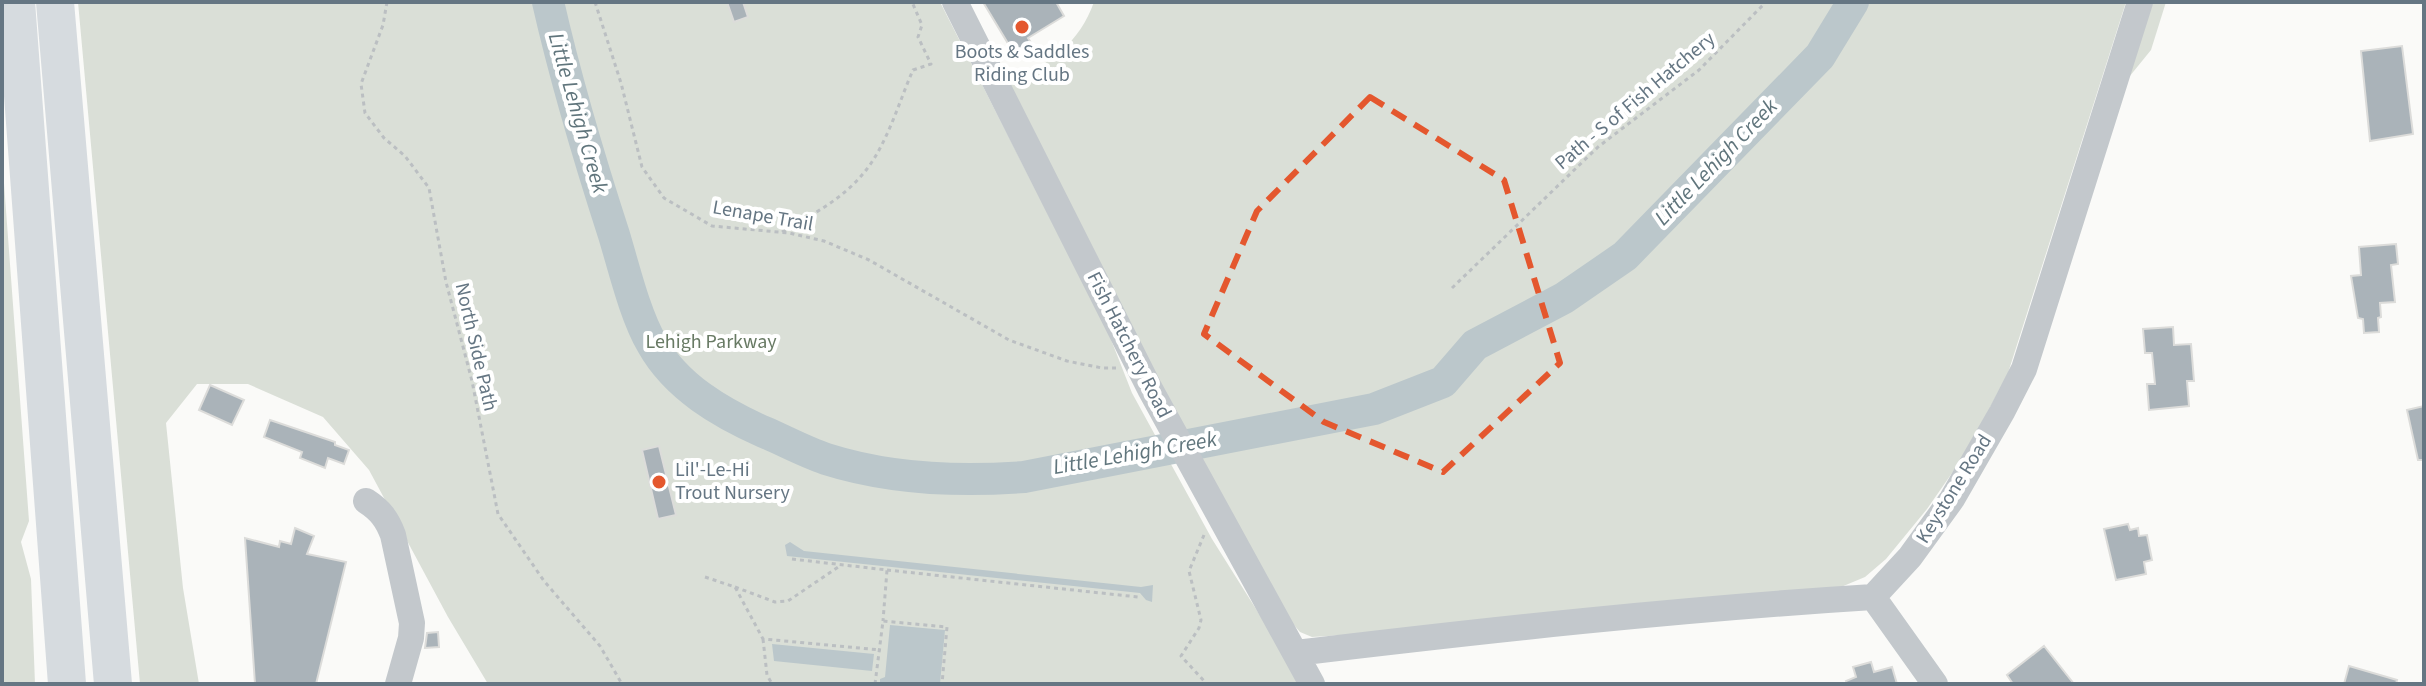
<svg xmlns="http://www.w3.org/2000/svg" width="2426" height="686" viewBox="0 0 2426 686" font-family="'Source Sans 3',sans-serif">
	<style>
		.green { fill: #dadfd7 }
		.water { fill: #bbc7cb }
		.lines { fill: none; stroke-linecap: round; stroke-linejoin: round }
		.river { stroke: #bbc7cb; stroke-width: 32 }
		.building { fill: #aab3b9; stroke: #dcdcda; stroke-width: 2 }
		.path { stroke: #bbbfc2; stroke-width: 3; stroke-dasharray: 4 4; stroke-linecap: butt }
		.minor { stroke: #c3c8cc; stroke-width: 26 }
		.highway { stroke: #d6dbdf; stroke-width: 38 }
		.marked { fill: none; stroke: #e4572e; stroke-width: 6; stroke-dasharray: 16 10; stroke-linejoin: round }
		.poi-dot { fill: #e4572e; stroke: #fff; stroke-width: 3 }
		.labels { text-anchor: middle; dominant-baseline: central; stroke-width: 8; stroke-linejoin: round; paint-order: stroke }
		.poi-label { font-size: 20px; fill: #657683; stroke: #fff }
		.street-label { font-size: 20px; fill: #657683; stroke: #fff }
		.park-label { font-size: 20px; fill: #687a64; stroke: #fff }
		.water-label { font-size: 22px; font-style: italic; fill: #60757c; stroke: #fff }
	</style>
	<rect width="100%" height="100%" fill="#fafaf8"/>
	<path class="green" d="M 78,2 L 940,2 L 1108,332 L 1132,393 L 1212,539 L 1303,684 L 488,684 L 448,617 L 369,470 L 323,417 L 248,384 L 197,384 L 166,423 L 183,588 L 199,684 L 140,684 Z
		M 1094,2 L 2126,2 L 2008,373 L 1968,450 L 1927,509 L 1886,559 L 1865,577 L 1841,587 L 1406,631 L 1312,637 L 1300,632 L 1287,617 L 1108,292 L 1009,84 C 1049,63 1078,46 1094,2 Z
		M 2150,2 L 2166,2 L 2151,50 L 2125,82 Z
		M 2,156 L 29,521 L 21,542 L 31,579 L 35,684 L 2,684 Z"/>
	<path class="water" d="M 790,542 L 804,551 L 1141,587 L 1153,585 L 1152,602 L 1146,600 L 1140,593 L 787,556 L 785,545 Z
		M 890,625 L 945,630 L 940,684 L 880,684 L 880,679 L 885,677 Z
		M 772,644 L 874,654 L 872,671 L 774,661 Z"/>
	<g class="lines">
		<path class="river" d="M 548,2 C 566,81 589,158 614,235 C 624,268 635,315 652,344 C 676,387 721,413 764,432 C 785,441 805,452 826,459 C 889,479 958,482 1024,477 L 1374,409 L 1443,382 L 1475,345 L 1564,298 L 1625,256 L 1820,56 L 1853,2"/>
	</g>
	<path class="building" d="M 727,2 L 743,2 L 748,17 L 734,22 Z
		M 983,2 L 1056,2 L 1064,16 L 1028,38 L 1035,49 L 1018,60 Z
		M 2402,46 L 2413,134 L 2370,141 L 2361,51 Z
		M 2396,244 L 2398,264 L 2391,265 L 2395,302 L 2380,303 L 2381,317 L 2378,318 L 2379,332 L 2364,333 L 2363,319 L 2358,318 L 2351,276 L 2361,275 L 2359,247 Z
		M 2173,327 L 2174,345 L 2191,344 L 2194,381 L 2187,381 L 2189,406 L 2149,410 L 2147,384 L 2155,384 L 2152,353 L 2145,353 L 2143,329 Z
		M 210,385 L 244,400 L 232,425 L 199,410 Z
		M 2424,406 L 2424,460 L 2418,460 L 2407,410 Z
		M 270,420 L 335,442 L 335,445 L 349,450 L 344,464 L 328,458 L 325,468 L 300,458 L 302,452 L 264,437 Z
		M 659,446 L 676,515 L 658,519 L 642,450 Z
		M 2128,524 L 2130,530 L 2138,528 L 2139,536 L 2147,535 L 2152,560 L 2144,562 L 2146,574 L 2116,580 L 2104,529 Z
		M 295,528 L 314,536 L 307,554 L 346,562 L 316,684 L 255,684 L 245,538 L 279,547 L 280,541 L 291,544 Z
		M 438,632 L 439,647 L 425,648 L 427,633 Z
		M 2044,646 L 2074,684 L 2013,684 L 2007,675 Z
		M 1871,662 L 1874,672 L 1892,667 L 1897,684 L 1847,684 L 1846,681 L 1856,677 L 1853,667 Z
		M 2349,666 L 2397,680 L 2396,684 L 2344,684 Z"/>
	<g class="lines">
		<path class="path" d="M 387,2 L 383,25 L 361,84 L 365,113 L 384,138 L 405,156 L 429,188 L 446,282 L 472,381 L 498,514 L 544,581 L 600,646 L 622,684
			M 595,2 L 621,83 L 642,167 L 664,198 L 712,226 L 789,233 L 824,241 L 869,260 L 1009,340 L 1067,361 L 1102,368 L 1116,368
			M 782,232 C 810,216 841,200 862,175 C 887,146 898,104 913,70 L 931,64 L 918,37 L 922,25 L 912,2
			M 1452,288 L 1598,147 L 1699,70 L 1766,2
			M 1204,535 L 1189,571 L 1201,620 L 1199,628 L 1181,656 L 1205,682
			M 792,559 L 887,570 L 883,621
			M 887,570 L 1138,597
			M 705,577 L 735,587 L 763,639 L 881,650
			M 735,587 L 775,602 L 788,601 L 841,565
			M 763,639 L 767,675 L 772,684
			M 875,684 L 883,621 L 947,627 L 942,684"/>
		<path class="minor" d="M 955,2 L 1150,389 L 1312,684
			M 366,501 C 380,510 387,519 393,535 L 412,623 L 411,638 L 398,684
			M 1873,597 L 1935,684
			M 1296,653 C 1488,630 1680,609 1873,597 L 1910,557 L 1952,499 L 2002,412 L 2024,369 L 2140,2"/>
		<path class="highway" d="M 16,2 L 67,684
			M 55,2 L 113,684"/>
	</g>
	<path class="marked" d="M 1370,97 L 1504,180 L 1560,363 L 1443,472 L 1324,422 L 1204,334 L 1257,211 Z"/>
	<g class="poi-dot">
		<circle cx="1022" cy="27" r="8"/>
		<circle cx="659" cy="482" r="8"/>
	</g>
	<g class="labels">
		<g class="poi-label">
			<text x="1022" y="52">Boots &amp; Saddles<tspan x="1022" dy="23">Riding Club</tspan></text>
			<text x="675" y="470" text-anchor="start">Lil'-Le-Hi<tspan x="675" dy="23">Trout Nursery</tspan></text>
		</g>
		<g class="street-label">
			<text transform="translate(1635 101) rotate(-40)">Path - S of Fish Hatchery</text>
			<text transform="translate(763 216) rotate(10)">Lenape Trail</text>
			<text transform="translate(1129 345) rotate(63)">Fish Hatchery Road</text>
			<text transform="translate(476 347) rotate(77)">North Side Path</text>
			<text transform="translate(1954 489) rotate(-58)">Keystone Road</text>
		</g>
		<g class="park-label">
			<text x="711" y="342">Lehigh Parkway</text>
		</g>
		<g class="water-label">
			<text transform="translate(578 113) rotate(74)">Little Lehigh Creek</text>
			<text transform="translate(1716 162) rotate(-46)">Little Lehigh Creek</text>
			<text transform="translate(1135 453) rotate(-10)">Little Lehigh Creek</text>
		</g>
	</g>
	<rect width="2426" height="686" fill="none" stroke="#657683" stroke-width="8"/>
</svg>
